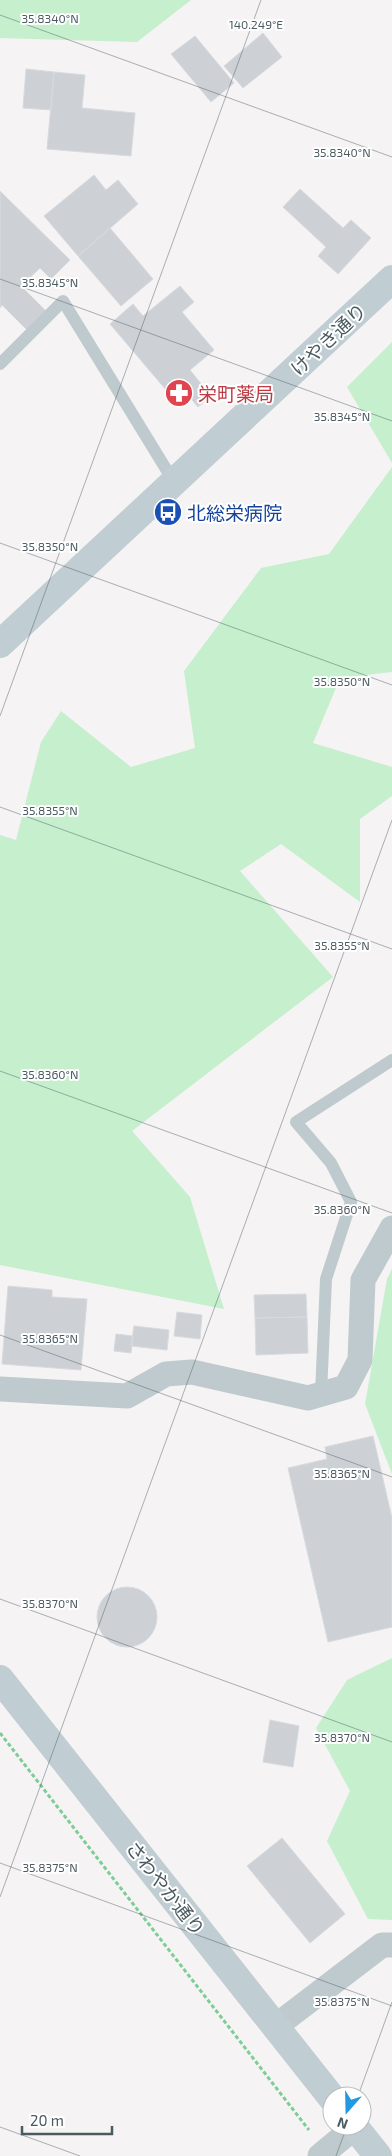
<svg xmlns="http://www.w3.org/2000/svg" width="392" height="2156" viewBox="0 0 392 2156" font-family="'Exo 2','Noto Sans JP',sans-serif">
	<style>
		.green { fill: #c5efcd }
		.building { fill: #cdd1d5; stroke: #d7dade }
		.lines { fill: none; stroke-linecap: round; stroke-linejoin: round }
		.path { stroke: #7dcd96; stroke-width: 3; stroke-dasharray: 4 2.5; stroke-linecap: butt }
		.lane { stroke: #bfcace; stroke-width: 12 }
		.street { stroke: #bfcace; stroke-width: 25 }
		.secondary { stroke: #c0cdd3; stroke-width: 28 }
		.ticks { fill: none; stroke: #4b5a60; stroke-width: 1; stroke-opacity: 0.45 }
		.labels { text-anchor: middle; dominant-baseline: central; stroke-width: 4; stroke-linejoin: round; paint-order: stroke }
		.street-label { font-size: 19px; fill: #4b5a60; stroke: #fff }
		.health-label { font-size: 19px; fill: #be3a42; stroke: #fff; text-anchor: start }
		.transit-label { font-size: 19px; fill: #164399; stroke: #fff; text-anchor: start }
		.ticks-label { font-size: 12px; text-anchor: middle; fill: #4b5a60; stroke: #fff; stroke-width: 4; stroke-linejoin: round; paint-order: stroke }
	</style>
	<rect width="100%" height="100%" fill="#f5f3f3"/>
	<path class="green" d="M 0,0 L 191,0 L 137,42 L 0,38 Z
		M 392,342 L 392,463 L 347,387 Z
		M 392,467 L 392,672 L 340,678 L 313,743 L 392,767 L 392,796 L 360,819 L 360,902 L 281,844 L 240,871 L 333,977 L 132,1131 L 190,1197 L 224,1309 L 0,1265 L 0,835 L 16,840 L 41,742 L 61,711 L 131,767 L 195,748 L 184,671 L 261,568 L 329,554 Z
		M 392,1269 L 392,1474 L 365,1404 L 387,1279 Z
		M 392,1658 L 392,1920 L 368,1919 L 327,1841 L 350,1791 L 316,1728 L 347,1680 Z"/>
	<path class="building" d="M 263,33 L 282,57 L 243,88 L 224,66 Z
		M 195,36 L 234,83 L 211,102 L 171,54 Z
		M 26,69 L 54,72 L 51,110 L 23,108 Z
		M 54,72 L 85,75 L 82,108 L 135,113 L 131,156 L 47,149 Z
		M 94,175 L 106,190 L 118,180 L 138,204 L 78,256 L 44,216 Z
		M 300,189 L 343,228 L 351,220 L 371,238 L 338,274 L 318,256 L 326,247 L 283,207 Z
		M 0,191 L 70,260 L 51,279 L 40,268 L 21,286 L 46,311 L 27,330 L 2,305 L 0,308 Z
		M 110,228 L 153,279 L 121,306 L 78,256 Z
		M 180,286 L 194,302 L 182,312 L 214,350 L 190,370 L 211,396 L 198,407 L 188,395 L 178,404 L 110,324 L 133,304 L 143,316 Z
		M 8,1286 L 52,1290 L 52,1297 L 87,1299 L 81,1370 L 2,1364 Z
		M 306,1294 L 307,1317 L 255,1318 L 254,1295 Z
		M 177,1312 L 202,1315 L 200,1339 L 174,1336 Z
		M 307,1317 L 308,1353 L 256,1355 L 255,1318 Z
		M 134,1326 L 169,1330 L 167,1350 L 131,1346 Z
		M 116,1334 L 133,1336 L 131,1353 L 114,1351 Z
		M 373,1436 L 392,1518 L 392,1627 L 328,1642 L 288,1468 L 327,1459 L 325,1447 Z
		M97 1617a30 30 0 1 1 60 0a30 30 0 1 1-60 0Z
		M 270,1720 L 299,1726 L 293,1767 L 263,1762 Z
		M 282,1838 L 345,1914 L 310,1943 L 247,1866 Z"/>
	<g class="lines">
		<path class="path" d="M 0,1733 L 309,2130"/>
		<path class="lane" d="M 0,364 L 63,301 L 174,482
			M 321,1394 L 326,1279 L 351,1202 L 331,1163 L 296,1122 L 392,1060"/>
		<path class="street" d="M 0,1389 L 127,1396 L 166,1374 L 192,1372 L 308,1398 L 346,1387 L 360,1360 L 363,1280 L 392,1228
			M 276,2026 L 382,1945 L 392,1945
			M 320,2156 L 355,2127"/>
		<path class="secondary" d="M 0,644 L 392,279
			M 0,1679 L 332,2098
			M 354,2126 L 378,2156"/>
	</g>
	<path class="ticks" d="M 0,15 L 392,157M 0,279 L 392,421M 0,543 L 392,685M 0,716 L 261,0M 0,807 L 392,949M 0,1071 L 392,1213M 0,1335 L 392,1477M 0,1599 L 392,1742M 0,1863 L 392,2006M 0,1897 L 392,820M 358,2096 L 392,2002M 0,2127 L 80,2156M 336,2156 L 347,2126"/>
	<defs>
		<symbol id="pharmacy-disc" viewBox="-11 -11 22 22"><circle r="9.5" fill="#e0444e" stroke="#fff"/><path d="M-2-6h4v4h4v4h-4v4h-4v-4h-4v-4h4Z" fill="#fff"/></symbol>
		<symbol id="bus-disc" viewBox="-11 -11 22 22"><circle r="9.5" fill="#1a4fb4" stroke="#fff"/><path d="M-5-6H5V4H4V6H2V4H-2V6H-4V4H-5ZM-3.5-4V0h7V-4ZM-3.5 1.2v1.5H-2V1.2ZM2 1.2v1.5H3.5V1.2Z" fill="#fff"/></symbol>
	</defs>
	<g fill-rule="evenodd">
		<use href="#pharmacy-disc" x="163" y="377" width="32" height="32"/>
		<use href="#bus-disc" x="152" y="496" width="32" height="32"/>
	</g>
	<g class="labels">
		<g class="street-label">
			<text transform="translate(328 339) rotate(-43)">けやき通り</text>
			<text transform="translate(166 1888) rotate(52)">さわやか通り</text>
		</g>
		<g class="health-label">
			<text x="198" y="393">栄町薬局</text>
		</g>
		<g class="transit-label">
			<text x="187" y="512">北総栄病院</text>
		</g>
	</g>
	<g class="ticks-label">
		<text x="50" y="23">35.8340°N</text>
		<text x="256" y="29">140.249°E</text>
		<text x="342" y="157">35.8340°N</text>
		<text x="50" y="287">35.8345°N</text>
		<text x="342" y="421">35.8345°N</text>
		<text x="50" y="551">35.8350°N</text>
		<text x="342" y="686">35.8350°N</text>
		<text x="50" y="815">35.8355°N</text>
		<text x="342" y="950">35.8355°N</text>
		<text x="50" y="1079">35.8360°N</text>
		<text x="342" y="1214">35.8360°N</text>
		<text x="50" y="1343">35.8365°N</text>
		<text x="342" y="1478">35.8365°N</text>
		<text x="50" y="1608">35.8370°N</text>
		<text x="342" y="1742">35.8370°N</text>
		<text x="50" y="1872">35.8375°N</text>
		<text x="342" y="2006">35.8375°N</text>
	</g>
	<g transform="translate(347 2111) rotate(200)"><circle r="24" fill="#ffffff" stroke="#b7bdbf"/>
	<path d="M0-4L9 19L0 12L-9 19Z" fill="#2299e0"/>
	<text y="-8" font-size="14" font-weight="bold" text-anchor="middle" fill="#4b5a60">N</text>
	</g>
	<path d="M22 2126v8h90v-8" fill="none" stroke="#4b5a60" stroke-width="2.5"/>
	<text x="30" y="2126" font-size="15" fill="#4b5a60" stroke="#ffffff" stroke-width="4" paint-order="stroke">20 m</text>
</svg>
